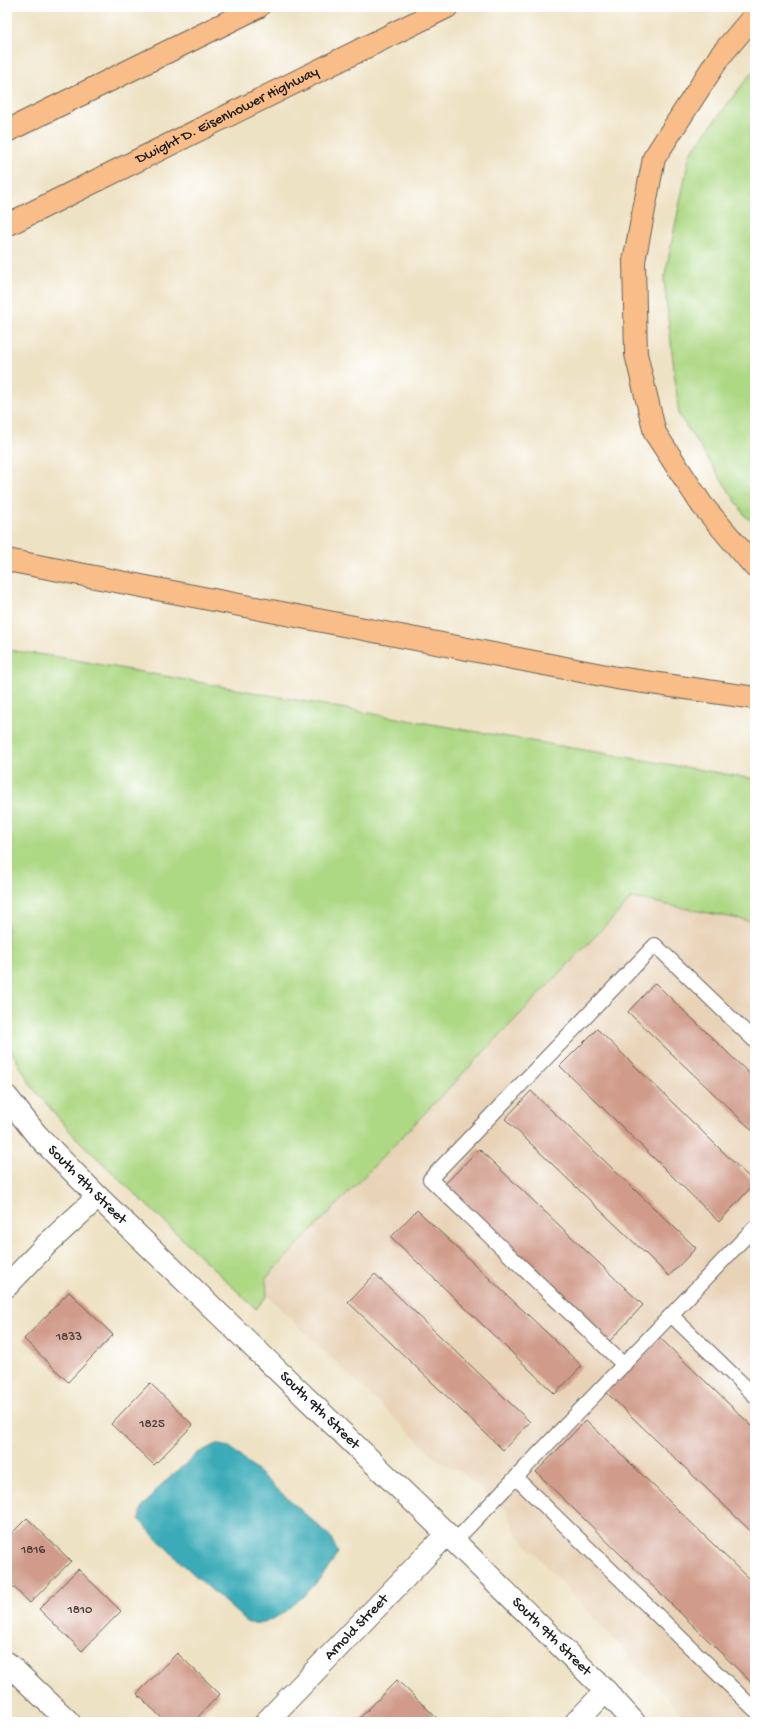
<svg xmlns="http://www.w3.org/2000/svg" width="762" height="1729" viewBox="0 0 762 1729" font-family="'Gochi Hand',sans-serif">
	<style>
		.built { fill: #e8d3b7 }
		.green { fill: #add884; stroke: #647a50 }
		.water { fill: #3babb7; stroke: #2c646a }
		.building { fill: #d09b8a }
		.lines { fill: none; stroke-linecap: round; stroke-linejoin: round }
		.service-casing { stroke: #666157; stroke-width: 16 }
		.minor-casing { stroke: #666157; stroke-width: 24 }
		.motorway-casing { stroke: #666157; stroke-width: 24 }
		.service { stroke: #fff; stroke-width: 14 }
		.minor { stroke: #fff; stroke-width: 22 }
		.motorway { stroke: #f8bd88; stroke-width: 22 }
		.labels { text-anchor: middle; dominant-baseline: central; stroke-width: 3; stroke-linejoin: round; paint-order: stroke }
		.number-label { font-size: 13px; fill: #493c38 }
		.street-label { font-size: 15px; fill: #1c1c1c; stroke: #fff }
	</style>
	<rect width="100%" height="100%" fill="#fff"/>
	<filter id="ink" filterUnits="userSpaceOnUse"><feTurbulence type="fractalNoise" baseFrequency=".025" numOctaves="2"/><feDisplacementMap in="SourceGraphic" scale="8" xChannelSelector="R" yChannelSelector="G"/><feConvolveMatrix kernelMatrix="1 2 1 2 8 2 1 2 1" color-interpolation-filters="sRGB"/></filter>
	<filter id="wash" filterUnits="userSpaceOnUse"><feTurbulence type="fractalNoise" baseFrequency=".012" numOctaves="4" result="noise"/><feDisplacementMap in="SourceGraphic" scale="16" xChannelSelector="R" yChannelSelector="G"/><feGaussianBlur stdDeviation="0.9" result="paint"/><feColorMatrix in="noise" values="0 0 0 0 0 0 0 0 0 0 0 0 0 0 0 0 0 1.4 0 .05"/><feComposite in="paint" operator="in"/></filter>
	<g filter="url(#wash)">
		<rect width="100%" height="100%" fill="#eee2c4"/>
		<path class="built" d="M 632,898 L 755,922 L 755,1722 L 689,1722 L 515,1532 L 507,1511 L 460,1471 L 438,1460 L 267,1296 L 266,1278 Z"/>
		<path class="green" d="M 755,68 L 755,523 L 746,517 L 679,415 L 664,280 L 690,153 Z
			M 7,650 L 59,657 L 402,719 L 755,779 L 755,922 L 632,898 L 266,1278 L 267,1296 L 256,1309 L 75,1137 L 32,1087 L 7,1043 Z"/>
		<path class="water" d="M 216,1444 L 230,1447 L 248,1463 L 330,1536 L 338,1553 C 323,1579 292,1612 264,1623 C 259,1624 253,1623 248,1623 L 177,1559 L 139,1520 L 142,1508 L 160,1486 L 198,1453 Z"/>
		<g id="blocks">
			<path class="building" d="M 655,983 L 755,1079 L 755,1133 L 628,1012 Z
				M 597,1029 L 755,1183 L 719,1222 L 560,1066 Z
				M 531,1091 L 696,1248 L 669,1276 L 505,1119 Z
				M 479,1149 L 643,1305 L 607,1344 L 443,1186 Z
				M 417,1210 L 582,1366 L 555,1394 L 391,1237 Z
				M 375,1274 L 530,1422 L 503,1450 L 348,1302 Z
				M 69,1292 L 113,1335 L 68,1382 L 24,1339 Z
				M 659,1337 L 755,1429 L 755,1535 L 606,1392 Z
				M 150,1383 L 193,1425 L 154,1465 L 111,1424 Z
				M 586,1420 L 755,1585 L 755,1686 L 536,1472 Z
				M 27,1518 L 71,1561 L 30,1603 L 7,1581 L 7,1538 Z
				M 78,1569 L 121,1611 L 82,1651 L 39,1609 Z
				M 177,1653 L 220,1694 L 193,1722 L 166,1722 L 137,1694 Z
				M 397,1680 L 439,1720 L 437,1722 L 356,1722 Z"/>
		</g>
	</g>
	<g filter="url(#ink)">
		<use href="#blocks" fill-opacity="0" stroke="#666157" stroke-width="1"/>
		<g class="lines">
			<defs>
				<path id="service" d="M 671,1315 L 755,1396
					M 624,1365 L 430,1179 L 655,945 L 755,1041
					M 516,1478 L 755,1710
					M 455,1541 L 755,1227"/>
				<g id="minor">
					<path id="s1" d="M 7,1097 L 36,1134 L 98,1197 L 447,1534 L 606,1691 L 634,1722"/>
					<path d="M 7,1286 L 47,1244 L 98,1197"/>
					<path d="M 7,1663 L 69,1722"/>
					<path id="s2" d="M 266,1722 L 447,1534"/>
					<path d="M 576,1722 L 606,1691"/>
				</g>
				<g id="motorway">
					<path d="M 755,15 L 720,56 L 654,158 L 634,261 L 636,354 L 655,433 L 702,505 L 755,567"/>
					<path d="M 7,131 L 258,7"/>
					<path id="s3" d="M 7,225 L 447,7"/>
					<path d="M 7,560 L 617,678 L 755,698"/>
				</g>
			</defs>
			<use href="#service" class="service-casing"/>
			<use href="#minor" class="minor-casing"/>
			<use href="#motorway" class="motorway-casing"/>
			<use href="#service" class="service"/>
			<use href="#minor" class="minor"/>
			<use href="#motorway" class="motorway"/>
		</g>
	</g>
	<g class="labels">
		<g class="number-label">
			<text x="69" y="1337">1833</text>
			<text x="152" y="1424">1825</text>
			<text x="33" y="1550">1816</text>
			<text x="80" y="1610">1810</text>
		</g>
		<g class="street-label">
			<text stroke="none"><textPath href="#s3" startOffset="246">Dwight D. Eisenhower Highway</textPath></text>
			<text stroke="none"><textPath href="#s1" startOffset="119">South 9th Street</textPath></text>
			<text stroke="none"><textPath href="#s1" startOffset="443">South 9th Street</textPath></text>
			<text stroke="none"><textPath href="#s2" startOffset="131">Arnold Street</textPath></text>
			<text stroke="none"><textPath href="#s1" startOffset="767">South 9th Street</textPath></text>
		</g>
	</g>
	<rect width="762" height="1729" fill="none" stroke="#fff" stroke-width="24"/>
</svg>
